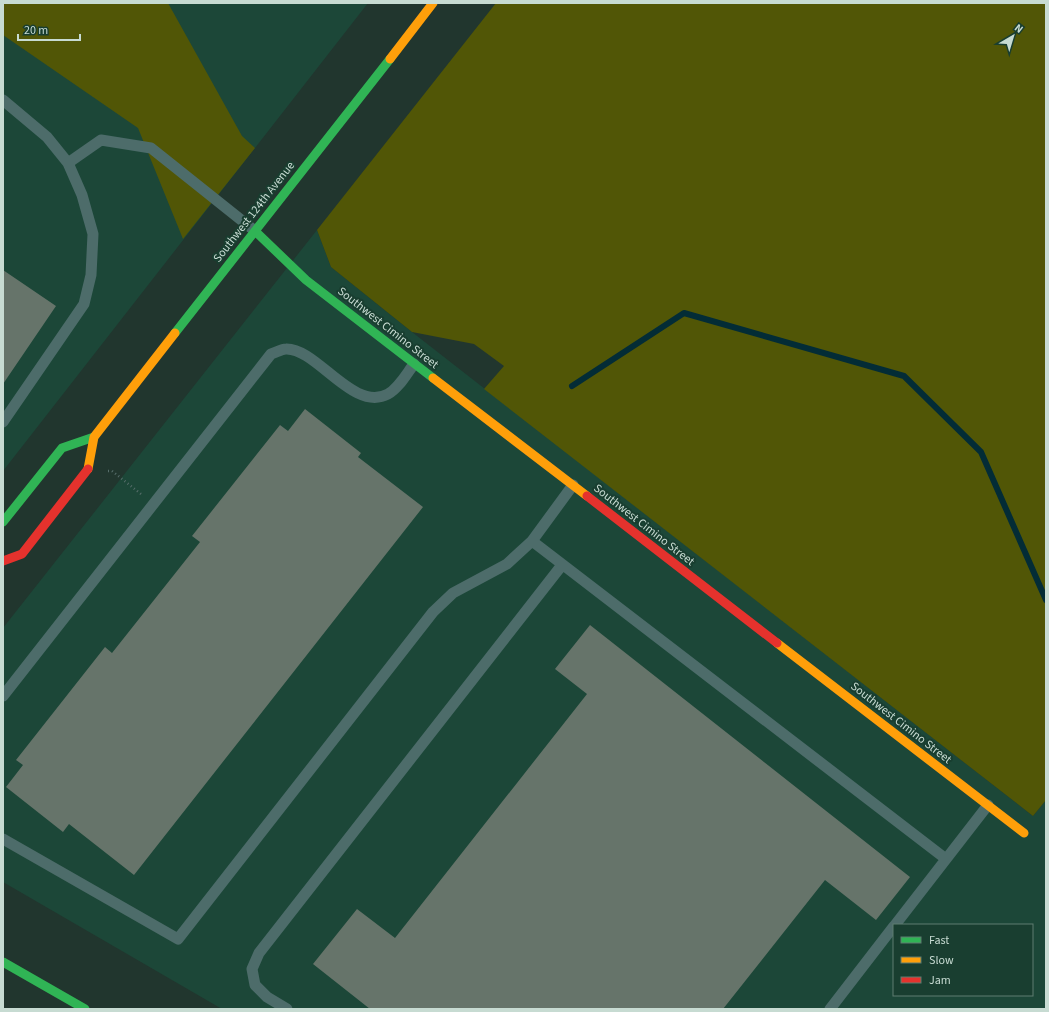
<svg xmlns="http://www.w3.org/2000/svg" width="1049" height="1012" viewBox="0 0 1049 1012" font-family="'Source Sans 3',sans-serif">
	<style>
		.built { fill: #1c4738; fill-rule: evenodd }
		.green { fill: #515606 }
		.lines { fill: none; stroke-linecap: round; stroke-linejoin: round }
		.stream { stroke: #032c36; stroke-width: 6 }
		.building { fill: #66746a }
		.path { stroke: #586f6c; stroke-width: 2.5; stroke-dasharray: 1 3; stroke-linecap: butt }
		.lane { stroke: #4d6c6a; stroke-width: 11 }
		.fast { stroke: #30b455; stroke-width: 9 }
		.slow { stroke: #ff9f0a; stroke-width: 9 }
		.jam { stroke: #e5322d; stroke-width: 9 }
		.labels { text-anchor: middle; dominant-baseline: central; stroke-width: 4; stroke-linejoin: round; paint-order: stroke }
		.street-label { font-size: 12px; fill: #c7dbd2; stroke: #193e30 }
	</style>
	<rect width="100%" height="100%" fill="#21362e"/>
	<path class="built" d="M 3,3 L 368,3 L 3,471 Z
		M 317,230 L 331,267 L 412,332 L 1033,816 L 1046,800 L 1046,1009 L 222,1009 L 3,882 L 3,628 ZM 894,925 L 1032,925 L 1032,995 L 894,995 Z"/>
	<path class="green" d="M 3,3 L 168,3 L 242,136 L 255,148 L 183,239 L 138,128 L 3,35 Z
		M 496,3 L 1046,3 L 1046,800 L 1033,816 L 484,389 L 504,366 L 474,344 L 412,332 L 331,267 L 317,230 Z"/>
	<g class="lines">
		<path class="stream" d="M 572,386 L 684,313 L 904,376 L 981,452 L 1046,600"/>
	</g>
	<path class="building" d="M 3,270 L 56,306 L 3,384 Z
		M 305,409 L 361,453 L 358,457 L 423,507 L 134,875 L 69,824 L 63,832 L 6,787 L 23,765 L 16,760 L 105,647 L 112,653 L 200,542 L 192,536 L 280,425 L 288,431 Z
		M 590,625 L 910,877 L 876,920 L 825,880 L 723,1009 L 370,1009 L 313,964 L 357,909 L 395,938 L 587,694 L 555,669 Z"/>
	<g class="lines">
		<path class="path" d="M 108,471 L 112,471 L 141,494"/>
		<path class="lane" d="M 3,100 L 47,137 L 68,163 L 82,195 L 93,234 L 91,275 L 84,304 L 3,422
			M 68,163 L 101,140 L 151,148 L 255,231
			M 532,541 L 946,859
			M 3,696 L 271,354 C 276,353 281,349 286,349 C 317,348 353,413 388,394 C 399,388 407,373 414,364
			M 3,839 L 178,939 L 433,612 L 453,593 L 507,564 L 532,541 L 573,485
			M 895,925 L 988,805
			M 287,1009 L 267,997 L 255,985 L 252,969 L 259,953 L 562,565
			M 830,1009 L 894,926"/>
		<path class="fast" d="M 255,231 L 306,280 L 433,378
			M 175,333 L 390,59
			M 3,522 L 62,448 L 94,437
			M 3,962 L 85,1009"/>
		<path class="slow" d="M 390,59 L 433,3
			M 433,378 L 587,496
			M 88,469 L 94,437 L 175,333
			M 777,643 L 1024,833"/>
		<path class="jam" d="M 587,496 L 777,643
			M 3,561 L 22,554 L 88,469"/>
	</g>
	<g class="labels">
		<g class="street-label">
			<text transform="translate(254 212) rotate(-52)">Southwest 124th Avenue</text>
			<text transform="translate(388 328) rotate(38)">Southwest Cimino Street</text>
			<text transform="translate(644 525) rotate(38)">Southwest Cimino Street</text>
			<text transform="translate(901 723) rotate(38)">Southwest Cimino Street</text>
		</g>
	</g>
	<rect width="1049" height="1012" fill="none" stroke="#c7dbd2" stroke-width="8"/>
	<rect x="893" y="924" width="140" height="72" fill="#193e30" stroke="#5f7d71"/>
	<rect x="901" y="937" width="20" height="6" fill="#30b455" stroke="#5f7d71"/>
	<text x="929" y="944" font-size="12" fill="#c7dbd2">Fast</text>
	<rect x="901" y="957" width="20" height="6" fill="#ff9f0a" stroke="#5f7d71"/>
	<text x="929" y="964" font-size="12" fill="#c7dbd2">Slow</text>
	<rect x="901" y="977" width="20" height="6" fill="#e5322d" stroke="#5f7d71"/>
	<text x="929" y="984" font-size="12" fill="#c7dbd2">Jam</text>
	<g transform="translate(1013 36) rotate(38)" stroke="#193e30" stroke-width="3" paint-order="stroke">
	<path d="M0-3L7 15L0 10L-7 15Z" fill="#c7dbd2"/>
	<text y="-6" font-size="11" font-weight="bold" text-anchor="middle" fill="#c7dbd2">N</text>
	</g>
	<path d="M18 34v6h62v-6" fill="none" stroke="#c7dbd2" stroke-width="2"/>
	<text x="24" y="34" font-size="12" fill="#c7dbd2" stroke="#193e30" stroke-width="3" paint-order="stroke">20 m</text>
</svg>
